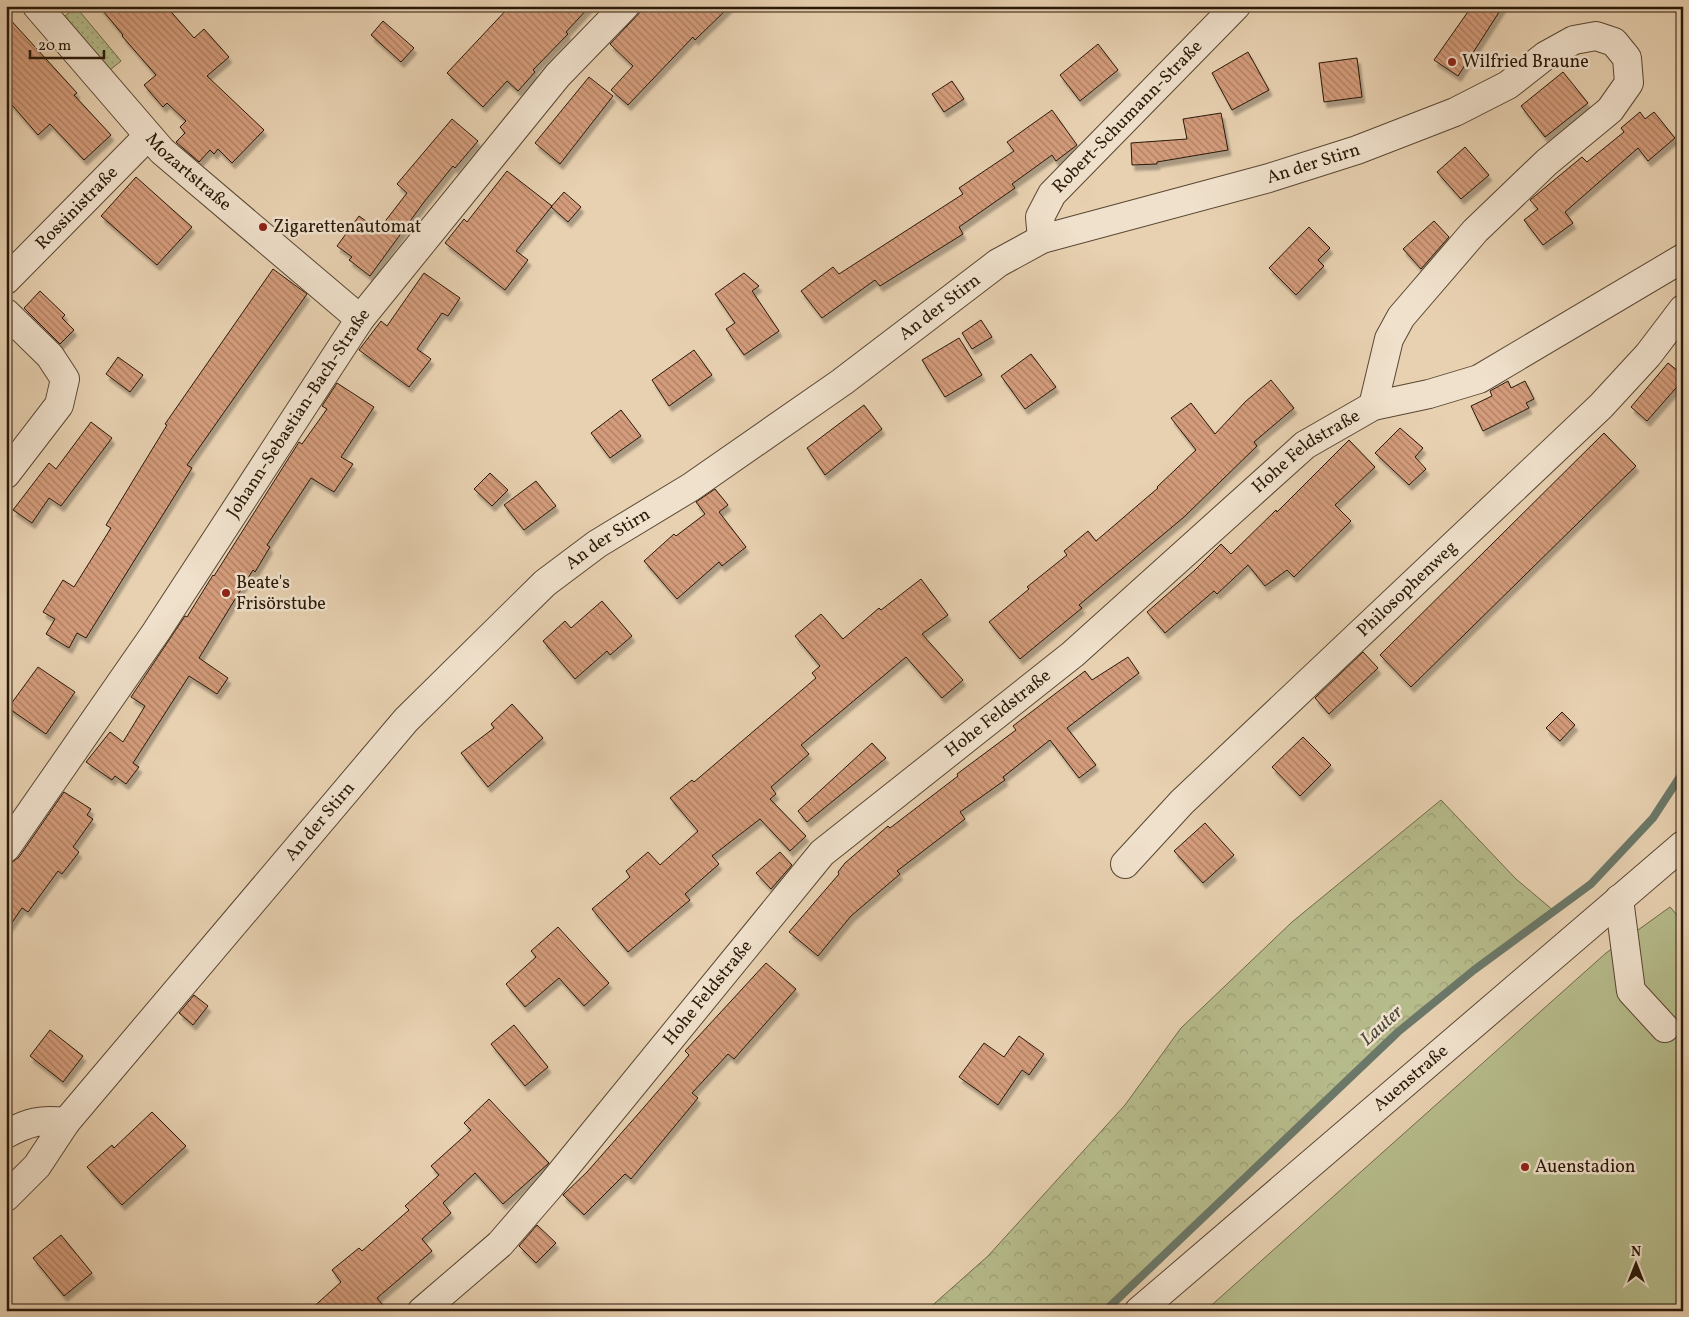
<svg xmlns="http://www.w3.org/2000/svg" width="1689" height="1317" viewBox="0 0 1689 1317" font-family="Vollkorn,serif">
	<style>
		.grass { fill: url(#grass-dots); stroke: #706a4a }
		.forest { fill: url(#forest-crowns); stroke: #706a4a }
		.pitch { fill: #b6bb8b; stroke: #706a4a }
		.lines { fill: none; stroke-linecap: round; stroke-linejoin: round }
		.stream { stroke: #6b7869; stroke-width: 8 }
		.building { fill: url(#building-back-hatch); stroke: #291909; filter: url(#shadow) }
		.minor-casing { stroke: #594733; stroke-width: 30 }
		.minor { stroke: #f0e1cc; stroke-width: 28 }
		.poi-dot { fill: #8f2418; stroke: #f0e1cc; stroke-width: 2 }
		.labels { text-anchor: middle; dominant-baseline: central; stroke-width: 5; stroke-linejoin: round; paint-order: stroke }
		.poi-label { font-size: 18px; fill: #291909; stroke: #f0e1cc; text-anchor: start }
		.street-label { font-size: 18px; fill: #291909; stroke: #f0e1cc }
		.water-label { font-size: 19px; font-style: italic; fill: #4a4839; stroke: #f0e1cc }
	</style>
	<defs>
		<pattern id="grass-dots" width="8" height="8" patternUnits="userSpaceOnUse" patternTransform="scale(1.25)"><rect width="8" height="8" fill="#b6bb8b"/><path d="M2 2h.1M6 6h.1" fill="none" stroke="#9ca077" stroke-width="1.8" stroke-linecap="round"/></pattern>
		<pattern id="forest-crowns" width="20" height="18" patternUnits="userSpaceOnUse" patternTransform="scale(1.25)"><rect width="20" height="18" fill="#b6bb8b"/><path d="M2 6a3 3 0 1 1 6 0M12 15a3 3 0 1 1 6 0" fill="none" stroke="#9ca077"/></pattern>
		<pattern id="building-back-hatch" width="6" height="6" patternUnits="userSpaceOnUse" patternTransform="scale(1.25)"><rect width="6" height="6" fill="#d49c7b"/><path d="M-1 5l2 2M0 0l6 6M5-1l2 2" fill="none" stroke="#ac7e63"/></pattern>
		<filter id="shadow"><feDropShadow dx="3" dy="5.5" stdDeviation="1" flood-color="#0004"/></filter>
	</defs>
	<rect width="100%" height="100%" fill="#e8d1b1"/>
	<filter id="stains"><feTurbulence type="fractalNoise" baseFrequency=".004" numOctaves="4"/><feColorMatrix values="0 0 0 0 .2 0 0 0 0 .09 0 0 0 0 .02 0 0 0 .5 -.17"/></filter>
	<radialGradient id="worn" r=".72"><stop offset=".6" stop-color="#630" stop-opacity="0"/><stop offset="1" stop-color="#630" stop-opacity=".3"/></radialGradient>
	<path class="grass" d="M 76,7 L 121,61 L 105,74 L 60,20 Z"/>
	<path class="forest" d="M 1441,800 L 1516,879 L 1554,911 L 1474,970 L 1398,1032 L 1105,1311 L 926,1311 L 988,1256 L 1125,1105 L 1181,1028 L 1292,922 Z"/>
	<path class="pitch" d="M 1670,907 L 1683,922 L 1683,1311 L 1205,1311 L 1606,953 Z"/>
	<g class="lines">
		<path class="stream" d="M 1105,1311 L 1398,1032 L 1474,970 L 1591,884 L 1653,818 L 1683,772"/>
	</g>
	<path class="building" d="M 99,6 L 166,6 L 194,38 L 204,29 L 229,57 L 207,76 L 264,130 L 232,163 L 218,149 L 214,154 L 210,150 L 199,162 L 176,142 L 185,133 L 180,127 L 186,121 L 167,103 L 163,107 L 144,85 L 156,75 L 122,36 L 123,35 Z
		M 510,6 L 590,6 L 566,32 L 568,34 L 533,70 L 535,72 L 518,91 L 507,81 L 483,107 L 447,73 Z
		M 646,6 L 730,6 L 695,40 L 693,37 L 628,105 L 611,90 L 633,66 L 610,44 Z
		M 1472,6 L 1503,6 L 1458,76 L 1434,60 Z
		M 6,15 L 77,93 L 74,95 L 111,135 L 84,160 L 50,124 L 38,135 L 6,98 Z
		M 383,21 L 414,48 L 401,62 L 371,35 Z
		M 1098,44 L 1118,70 L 1080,101 L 1060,75 Z
		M 1248,52 L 1269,90 L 1232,110 L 1212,73 Z
		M 1357,58 L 1362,97 L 1324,102 L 1319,63 Z
		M 1563,72 L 1588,103 L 1545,137 L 1521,106 Z
		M 589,77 L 613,96 L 560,164 L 535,143 Z
		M 952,81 L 964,99 L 944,112 L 932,94 Z
		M 1052,110 L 1077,145 L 1056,161 L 1052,155 L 1012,184 L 1015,188 L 959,227 L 963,234 L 880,286 L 875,280 L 822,318 L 801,291 L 833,267 L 839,274 L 963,194 L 959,188 L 1014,151 L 1007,142 Z
		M 1640,112 L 1645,119 L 1654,112 L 1675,138 L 1648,161 L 1638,148 L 1565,212 L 1573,223 L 1543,245 L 1524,220 L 1538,209 L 1530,200 L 1582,157 L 1587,162 L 1624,132 L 1621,128 Z
		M 1221,113 L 1228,150 L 1157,162 L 1157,164 L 1132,165 L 1131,143 L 1187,139 L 1183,119 Z
		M 452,119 L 478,141 L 455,168 L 453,166 L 424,202 L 370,276 L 349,260 L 352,257 L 337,246 L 359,216 L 373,226 L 378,220 L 383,224 L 407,193 L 397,184 Z
		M 1465,147 L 1489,175 L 1461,199 L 1437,172 Z
		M 507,171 L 552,206 L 516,251 L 528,260 L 505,290 L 445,243 L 464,219 L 467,222 Z
		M 136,177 L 192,227 L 157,265 L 101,216 Z
		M 564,192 L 581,207 L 568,222 L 551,207 Z
		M 1434,221 L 1449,237 L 1421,269 L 1403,249 Z
		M 1309,227 L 1330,248 L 1318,260 L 1324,266 L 1296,295 L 1269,268 Z
		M 273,269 L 307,294 L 187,465 L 192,468 L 86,638 L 77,633 L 69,648 L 46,634 L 55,619 L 43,612 L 63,580 L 74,587 L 111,528 L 106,525 L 167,425 L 165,424 Z
		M 424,273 L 460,298 L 448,316 L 442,313 L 417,349 L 431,359 L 409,387 L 359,350 L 381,321 L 387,326 Z
		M 744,273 L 759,286 L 752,291 L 779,331 L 744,355 L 726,329 L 735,323 L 715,294 Z
		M 40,291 L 65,315 L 62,318 L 74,330 L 60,344 L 24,308 Z
		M 981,320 L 992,337 L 972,349 L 962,333 Z
		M 959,338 L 982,375 L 945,397 L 922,360 Z
		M 694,350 L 712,375 L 669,406 L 652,380 Z
		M 1031,354 L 1056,387 L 1025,409 L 1001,376 Z
		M 118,357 L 143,375 L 130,392 L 106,374 Z
		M 1668,363 L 1683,375 L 1683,380 L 1647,421 L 1631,407 Z
		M 1271,380 L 1294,408 L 1254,442 L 1257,446 L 1184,517 L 1079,605 L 1082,608 L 1020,659 L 989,622 L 1029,589 L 1027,587 L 1067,555 L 1064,551 L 1088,531 L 1096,541 L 1158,488 L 1157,487 L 1196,450 L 1171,418 L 1191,403 L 1215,434 L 1246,401 Z
		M 1508,381 L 1511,388 L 1525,381 L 1534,399 L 1526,403 L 1529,408 L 1483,431 L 1471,406 L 1492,396 L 1490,391 Z
		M 337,383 L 374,407 L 341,457 L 353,464 L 334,492 L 311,478 L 267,545 L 270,547 L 255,572 L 253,570 L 199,658 L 228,678 L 217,694 L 189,676 L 133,763 L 139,767 L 126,784 L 115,776 L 112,780 L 86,762 L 110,732 L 123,742 L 145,706 L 131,697 L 185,616 L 187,617 L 213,575 L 214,576 L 299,442 L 302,444 L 327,409 L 322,406 Z
		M 864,405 L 882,429 L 825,475 L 807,448 Z
		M 621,410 L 641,436 L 610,458 L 591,433 Z
		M 91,422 L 112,438 L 61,506 L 49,498 L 32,523 L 13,510 L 49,463 L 56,469 Z
		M 1400,428 L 1423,448 L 1415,457 L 1426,469 L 1409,485 L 1375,453 Z
		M 1604,433 L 1636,466 L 1411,687 L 1380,655 Z
		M 1349,440 L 1375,467 L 1335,505 L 1351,521 L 1294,577 L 1287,570 L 1265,586 L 1248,565 L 1217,594 L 1214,591 L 1165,633 L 1147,612 L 1195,570 L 1221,544 L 1231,554 L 1276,510 L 1277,512 Z
		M 490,473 L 508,490 L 492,506 L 474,489 Z
		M 536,481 L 556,506 L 524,530 L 504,505 Z
		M 715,489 L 728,505 L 719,512 L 746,547 L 722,566 L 719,562 L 677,599 L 644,561 L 674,534 L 676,536 L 705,514 L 696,502 Z
		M 921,579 L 948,615 L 922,634 L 963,680 L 942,698 L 906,657 L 801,745 L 809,754 L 771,787 L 776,794 L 770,799 L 806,836 L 790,851 L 760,819 L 712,856 L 719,864 L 685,894 L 690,900 L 628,952 L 592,909 L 630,877 L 626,871 L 648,852 L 660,865 L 698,831 L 670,798 L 692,780 L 694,782 L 816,678 L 812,673 L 820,666 L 795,636 L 821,614 L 843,639 L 879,608 L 881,610 Z
		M 602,601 L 632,636 L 610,655 L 607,651 L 575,679 L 543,641 L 565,621 L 571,628 Z
		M 1363,652 L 1378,668 L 1329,714 L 1315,698 Z
		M 1128,657 L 1139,673 L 1067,728 L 1096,765 L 1079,778 L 1050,740 L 1003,777 L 1005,780 L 960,812 L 965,819 L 897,871 L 900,874 L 851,916 L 818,956 L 789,932 L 839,874 L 838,872 L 845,863 L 888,826 L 890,828 L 958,776 L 957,774 L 1016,730 L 1013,726 L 1085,671 L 1092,680 Z
		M 38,667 L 75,692 L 46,734 L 8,708 Z
		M 512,704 L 543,738 L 488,787 L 461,753 L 494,728 L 491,724 Z
		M 1562,712 L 1575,725 L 1560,741 L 1546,728 Z
		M 1303,737 L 1331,765 L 1300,796 L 1272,767 Z
		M 872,743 L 886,758 L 807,822 L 798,811 Z
		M 64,792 L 91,809 L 87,815 L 93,819 L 73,847 L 79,852 L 62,874 L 58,871 L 28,912 L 22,908 L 6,931 L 6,867 L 19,857 Z
		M 1205,823 L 1234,855 L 1203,883 L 1174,851 Z
		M 780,852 L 792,865 L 771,889 L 756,873 Z
		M 558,927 L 609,983 L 584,1006 L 559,978 L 525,1007 L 506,984 L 536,957 L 531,951 Z
		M 766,963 L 796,989 L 734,1059 L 728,1054 L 692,1093 L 698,1098 L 631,1179 L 625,1174 L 584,1215 L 563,1195 L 587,1172 L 639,1113 L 689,1055 L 685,1051 Z
		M 194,995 L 208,1006 L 193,1025 L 179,1013 Z
		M 514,1025 L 548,1067 L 525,1086 L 491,1044 Z
		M 50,1030 L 83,1056 L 63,1082 L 30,1056 Z
		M 1019,1036 L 1044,1054 L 1029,1075 L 1022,1070 L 998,1105 L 959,1077 L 984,1043 L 1004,1057 Z
		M 489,1099 L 549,1163 L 503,1204 L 475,1173 L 443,1203 L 451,1213 L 422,1239 L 432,1251 L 377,1298 L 388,1311 L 309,1311 L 341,1282 L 332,1270 L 359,1248 L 362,1251 L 409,1210 L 405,1206 L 439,1175 L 431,1166 L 471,1130 L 464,1123 Z
		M 152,1112 L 186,1146 L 122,1205 L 87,1167 L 112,1145 L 114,1148 Z
		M 537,1225 L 556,1243 L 536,1263 L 519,1246 Z
		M 61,1235 L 92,1273 L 64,1296 L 33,1258 Z"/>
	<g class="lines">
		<defs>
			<g id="minor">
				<path id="s1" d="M 37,6 L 162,151 L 360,319"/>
				<path id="s2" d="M 1042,239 L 1040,217 L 1052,194 L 1236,6"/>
				<path id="s3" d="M 6,280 L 148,136"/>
				<path d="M 6,313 L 50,356 L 65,379 L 59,405 L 6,474"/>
				<path id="s4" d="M 6,848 L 156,632 L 360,319 L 558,75 L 625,6"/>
				<path id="s5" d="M 1125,864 L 1182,802 L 1601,406 L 1648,355 L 1683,309"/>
				<path d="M 1619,899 L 1631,991 L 1665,1028"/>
				<path d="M 6,1134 C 29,1122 40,1119 66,1122"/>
				<path id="s6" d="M 6,1197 L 37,1166 L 66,1122 L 406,720 L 545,583 L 597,544 L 691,487 L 842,382 L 998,263 L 1042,239 L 1269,178 L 1357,150 L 1455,112 L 1508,85 L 1545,56 L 1574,40 L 1596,36 L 1614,42 L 1627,58 L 1629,83 L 1610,110 L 1547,162 L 1475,231 L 1401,317 L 1389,339 L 1373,406"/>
				<path id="s7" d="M 422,1311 L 500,1244 L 551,1185 L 822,853 L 1073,654 L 1305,445 L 1373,406 L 1429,394 L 1479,379 L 1683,258"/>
				<path id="s8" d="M 1139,1311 L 1683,845"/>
			</g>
		</defs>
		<use href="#minor" class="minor-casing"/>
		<use href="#minor" class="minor"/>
	</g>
	<g class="poi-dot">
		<circle cx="1452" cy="62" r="5"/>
		<circle cx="263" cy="227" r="5"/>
		<circle cx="226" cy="593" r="5"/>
		<circle cx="1525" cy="1167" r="5"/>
	</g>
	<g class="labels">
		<g class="poi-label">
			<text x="1462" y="62">Wilfried Braune</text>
			<text x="273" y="227">Zigarettenautomat</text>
			<text x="236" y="583">Beate's<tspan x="236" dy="21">Frisörstube</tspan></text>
			<text x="1535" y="1167">Auenstadion</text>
		</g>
		<g class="street-label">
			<text stroke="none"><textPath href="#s2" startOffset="156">Robert-Schumann-Straße</textPath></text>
			<text stroke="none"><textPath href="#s6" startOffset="1705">An der Stirn</textPath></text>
			<text stroke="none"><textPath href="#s1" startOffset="225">Mozartstraße</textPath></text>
			<text stroke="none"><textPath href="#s3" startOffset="101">Rossinistraße</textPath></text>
			<text stroke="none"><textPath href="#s6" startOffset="1300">An der Stirn</textPath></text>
			<text stroke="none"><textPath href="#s4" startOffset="524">Johann-Sebastian-Bach-Straße</textPath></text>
			<text stroke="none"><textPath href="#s7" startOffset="1239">Hohe Feldstraße</textPath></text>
			<text stroke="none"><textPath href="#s6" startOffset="895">An der Stirn</textPath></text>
			<text stroke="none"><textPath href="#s5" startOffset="394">Philosophenweg</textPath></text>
			<text stroke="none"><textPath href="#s7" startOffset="834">Hohe Feldstraße</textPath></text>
			<text stroke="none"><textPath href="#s6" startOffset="490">An der Stirn</textPath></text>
			<text stroke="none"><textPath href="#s7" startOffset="429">Hohe Feldstraße</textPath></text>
			<text stroke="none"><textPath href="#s8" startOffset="358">Auenstraße</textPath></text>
		</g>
		<g class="water-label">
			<text transform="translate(1382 1026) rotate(-42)">Lauter</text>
		</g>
	</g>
	<rect width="1689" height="1317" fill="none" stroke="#e8d1b1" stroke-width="25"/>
	<rect x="8" y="8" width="1674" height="1302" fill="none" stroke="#291909" stroke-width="2.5"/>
	<rect x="12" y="12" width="1664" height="1292" fill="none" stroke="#291909"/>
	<g transform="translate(1636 1264)" stroke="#f0e1cc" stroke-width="4" paint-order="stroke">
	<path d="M0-4L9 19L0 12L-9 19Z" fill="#291909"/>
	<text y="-8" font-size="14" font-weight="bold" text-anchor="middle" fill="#291909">N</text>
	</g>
	<path d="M30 50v8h74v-8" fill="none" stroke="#291909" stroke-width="2.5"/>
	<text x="38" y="50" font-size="15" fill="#291909" stroke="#f0e1cc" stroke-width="4" paint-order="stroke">20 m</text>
	<rect width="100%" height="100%" filter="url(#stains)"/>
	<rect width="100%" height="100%" fill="url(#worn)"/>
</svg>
